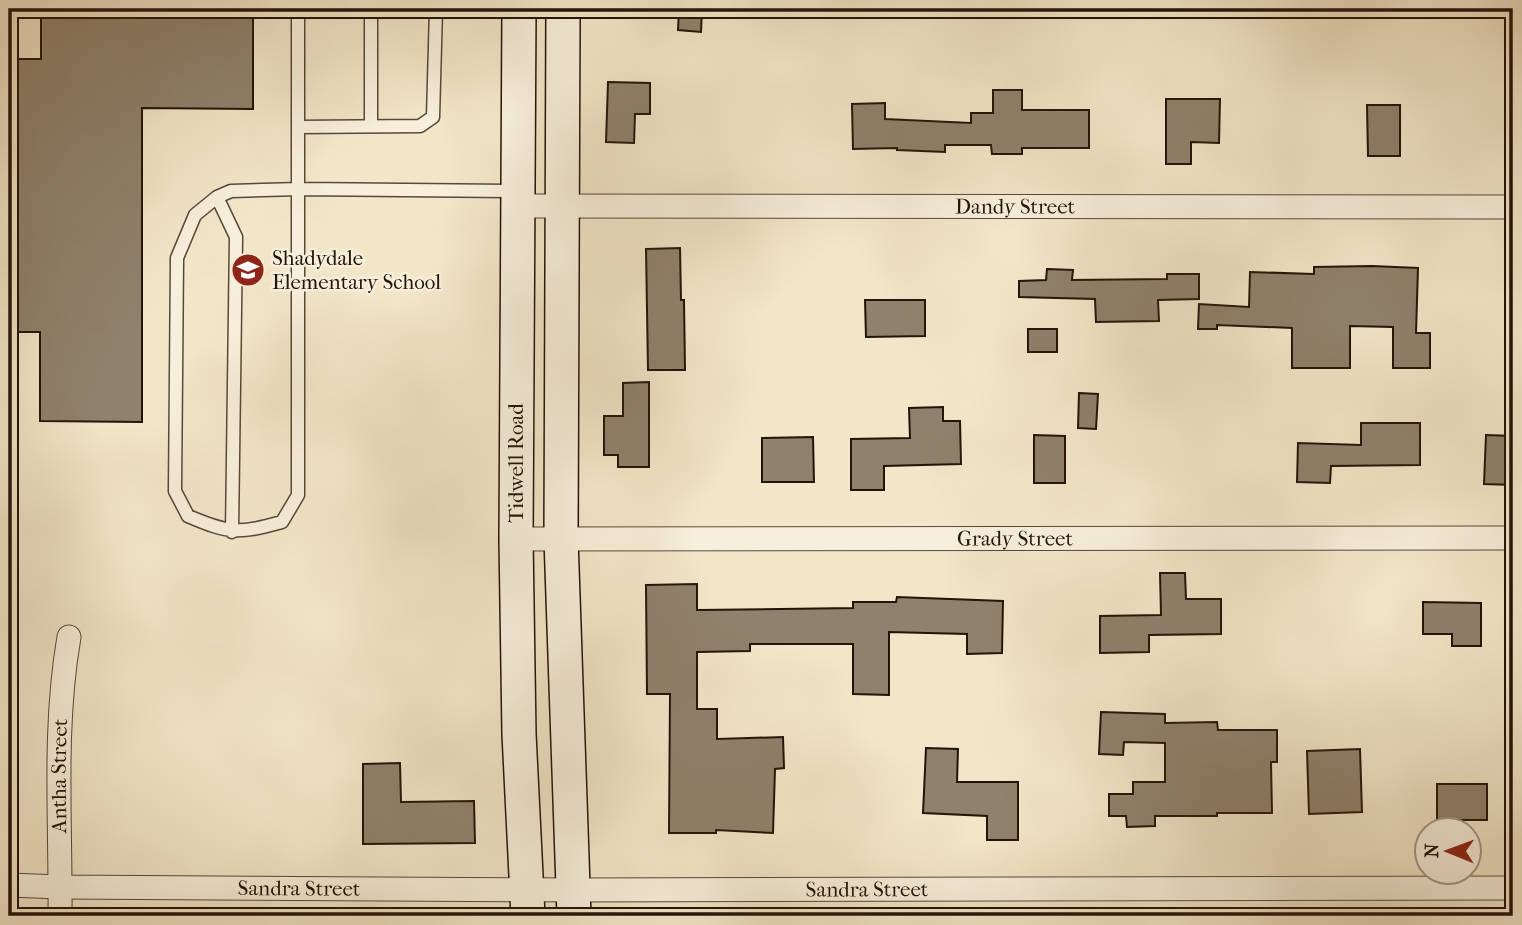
<svg xmlns="http://www.w3.org/2000/svg" width="1522" height="925" viewBox="0 0 1522 925" font-family="'IM FELL French Canon',serif">
	<style>
		.building { fill: #8f816c; stroke: #241308; stroke-width: 2 }
		.lines { fill: none; stroke-linecap: round; stroke-linejoin: round }
		.service-casing { stroke: #584838; stroke-width: 15 }
		.minor-casing { stroke: #584838; stroke-width: 25 }
		.secondary-casing { stroke: #241308; stroke-width: 36 }
		.service { stroke: #f7efdb; stroke-width: 12 }
		.minor { stroke: #f7efdb; stroke-width: 23 }
		.secondary { stroke: #f7efdb; stroke-width: 33 }
		.labels { text-anchor: middle; dominant-baseline: central; stroke-width: 5; stroke-linejoin: round; paint-order: stroke }
		.street-label { font-size: 21px; fill: #241308; stroke: #f7efdb }
		.poi-label { font-size: 21px; fill: #241308; stroke: #f7efdb; text-anchor: start }
	</style>
	<rect width="100%" height="100%" fill="#f2e6c8"/>
	<filter id="stains"><feTurbulence type="fractalNoise" baseFrequency=".00286" numOctaves="4"/><feColorMatrix values="0 0 0 0 .2 0 0 0 0 .09 0 0 0 0 .02 0 0 0 .5 -.17"/></filter>
	<radialGradient id="worn" r=".72"><stop offset=".6" stop-color="#630" stop-opacity="0"/><stop offset="1" stop-color="#630" stop-opacity=".3"/></radialGradient>
	<path class="building" d="M 41,9 L 253,9 L 253,109 L 142,108 L 142,422 L 40,421 L 40,332 L 9,332 L 9,59 L 41,59 Z
		M 679,9 L 702,9 L 701,32 L 678,30 Z
		M 608,82 L 650,83 L 650,114 L 635,114 L 634,143 L 606,142 Z
		M 993,90 L 1022,90 L 1022,110 L 1089,110 L 1089,148 L 1022,148 L 1022,154 L 992,154 L 991,145 L 945,145 L 945,152 L 897,150 L 897,148 L 853,149 L 852,104 L 885,103 L 885,119 L 971,123 L 971,113 L 993,113 Z
		M 1166,99 L 1220,99 L 1219,143 L 1191,142 L 1191,164 L 1166,164 Z
		M 1367,105 L 1400,105 L 1400,156 L 1368,156 Z
		M 680,248 L 681,300 L 684,300 L 685,370 L 648,370 L 646,249 Z
		M 1372,266 L 1418,268 L 1416,333 L 1430,333 L 1430,368 L 1393,368 L 1393,327 L 1350,326 L 1350,368 L 1292,368 L 1292,328 L 1217,325 L 1217,329 L 1198,329 L 1199,304 L 1249,307 L 1250,272 L 1314,274 L 1314,267 Z
		M 1047,269 L 1073,270 L 1072,280 L 1167,279 L 1167,274 L 1199,274 L 1199,299 L 1158,300 L 1159,321 L 1096,322 L 1095,299 L 1019,297 L 1019,281 L 1046,280 Z
		M 865,300 L 925,300 L 925,336 L 866,337 Z
		M 1028,329 L 1057,329 L 1057,352 L 1028,352 Z
		M 649,382 L 649,467 L 618,467 L 618,455 L 604,455 L 604,416 L 623,416 L 623,383 Z
		M 1079,393 L 1098,394 L 1096,429 L 1078,428 Z
		M 943,407 L 943,421 L 960,421 L 961,464 L 884,466 L 884,490 L 851,490 L 851,439 L 910,438 L 909,408 Z
		M 1361,423 L 1420,423 L 1420,465 L 1331,466 L 1330,483 L 1297,482 L 1298,443 L 1361,445 Z
		M 1034,435 L 1065,436 L 1065,483 L 1034,483 Z
		M 1486,435 L 1513,436 L 1513,485 L 1484,484 Z
		M 813,437 L 814,482 L 762,482 L 762,438 Z
		M 1160,573 L 1185,573 L 1186,599 L 1221,599 L 1221,634 L 1149,635 L 1149,652 L 1100,653 L 1100,616 L 1161,615 Z
		M 697,584 L 697,610 L 853,608 L 853,602 L 896,602 L 897,597 L 1003,601 L 1002,653 L 967,654 L 967,634 L 889,632 L 889,695 L 853,694 L 853,644 L 750,644 L 750,651 L 697,652 L 697,709 L 717,709 L 717,739 L 783,737 L 784,768 L 775,769 L 773,833 L 716,830 L 716,833 L 669,833 L 670,694 L 647,694 L 646,585 Z
		M 1423,602 L 1481,603 L 1481,646 L 1452,646 L 1452,634 L 1423,634 Z
		M 1101,712 L 1165,714 L 1165,723 L 1217,722 L 1218,730 L 1277,730 L 1277,762 L 1271,762 L 1272,813 L 1217,813 L 1217,816 L 1155,816 L 1155,826 L 1127,827 L 1126,816 L 1109,816 L 1109,794 L 1133,794 L 1133,782 L 1165,782 L 1165,743 L 1124,742 L 1123,755 L 1099,754 Z
		M 926,748 L 958,749 L 957,782 L 1018,782 L 1018,840 L 987,840 L 987,816 L 923,813 Z
		M 1360,749 L 1362,812 L 1309,814 L 1307,751 Z
		M 400,763 L 401,802 L 474,801 L 475,843 L 363,844 L 363,764 Z
		M 1437,784 L 1487,784 L 1487,820 L 1437,820 Z"/>
	<g class="lines">
		<defs>
			<path id="service" d="M 299,9 L 298,17 L 298,495 L 282,522 C 238,534 230,534 188,516 L 175,491 L 177,258 L 195,215 L 217,197 L 231,191 L 299,189 L 516,191
				M 371,126 L 371,9
				M 298,127 L 420,126 L 433,117 L 436,9
				M 217,197 L 236,237 L 232,532"/>
			<g id="minor">
				<path id="s1" d="M 518,206 L 1513,207"/>
				<path id="s2" d="M 516,539 L 1513,538"/>
				<path id="s3" d="M 9,885 L 60,887 L 573,890 L 1513,888"/>
				<path id="s4" d="M 60,916 C 61,823 53,729 69,637"/>
			</g>
			<path id="secondary" d="M 519,9 L 516,539 L 519,734 L 528,916
				M 563,9 L 561,539 L 574,916"/>
		</defs>
		<use href="#service" class="service-casing"/>
		<use href="#minor" class="minor-casing"/>
		<use href="#secondary" class="secondary-casing"/>
		<use href="#service" class="service"/>
		<use href="#minor" class="minor"/>
		<use href="#secondary" class="secondary"/>
	</g>
	<defs>
		<symbol id="school-disc" viewBox="-11 -11 22 22"><circle r="9.5" fill="#8f2418" stroke="#f7efdb"/><path d="M0-5L7-2L0 1L-7-2ZM-4 1L0 2.5L4 1V4Q0 6-4 4Z" fill="#fff"/></symbol>
	</defs>
	<g fill-rule="evenodd">
		<use href="#school-disc" x="229" y="251" width="38" height="38"/>
	</g>
	<g class="labels">
		<g class="street-label">
			<text stroke="none"><textPath href="#s1" startOffset="497">Dandy Street</textPath></text>
			<text transform="translate(516 463) rotate(-90)">Tidwell Road</text>
			<text stroke="none"><textPath href="#s2" startOffset="499">Grady Street</textPath></text>
			<text stroke="none"><textPath href="#s4" startOffset="140">Antha Street</textPath></text>
			<text stroke="none"><textPath href="#s3" startOffset="290">Sandra Street</textPath></text>
			<text stroke="none"><textPath href="#s3" startOffset="858">Sandra Street</textPath></text>
		</g>
		<g class="poi-label">
			<text x="272" y="258">Shadydale<tspan x="272" dy="24">Elementary School</tspan></text>
		</g>
	</g>
	<rect width="1522" height="925" fill="none" stroke="#f2e6c8" stroke-width="35"/>
	<rect x="10" y="10" width="1501" height="904" fill="none" stroke="#241308" stroke-width="3.5"/>
	<rect x="18" y="18" width="1487" height="890" fill="none" stroke="#241308" stroke-width="2"/>
	<g transform="translate(1448 851) rotate(271)"><circle r="33" fill="#f7efdb" stroke="#a39787" stroke-width="2"/>
	<path d="M0-5L12 26L0 18L-12 26Z" fill="#8f2418"/>
	<text y="-10" font-size="19" font-weight="bold" text-anchor="middle" fill="#241308">N</text>
	</g>
	<rect width="100%" height="100%" filter="url(#stains)"/>
	<rect width="100%" height="100%" fill="url(#worn)"/>
</svg>
